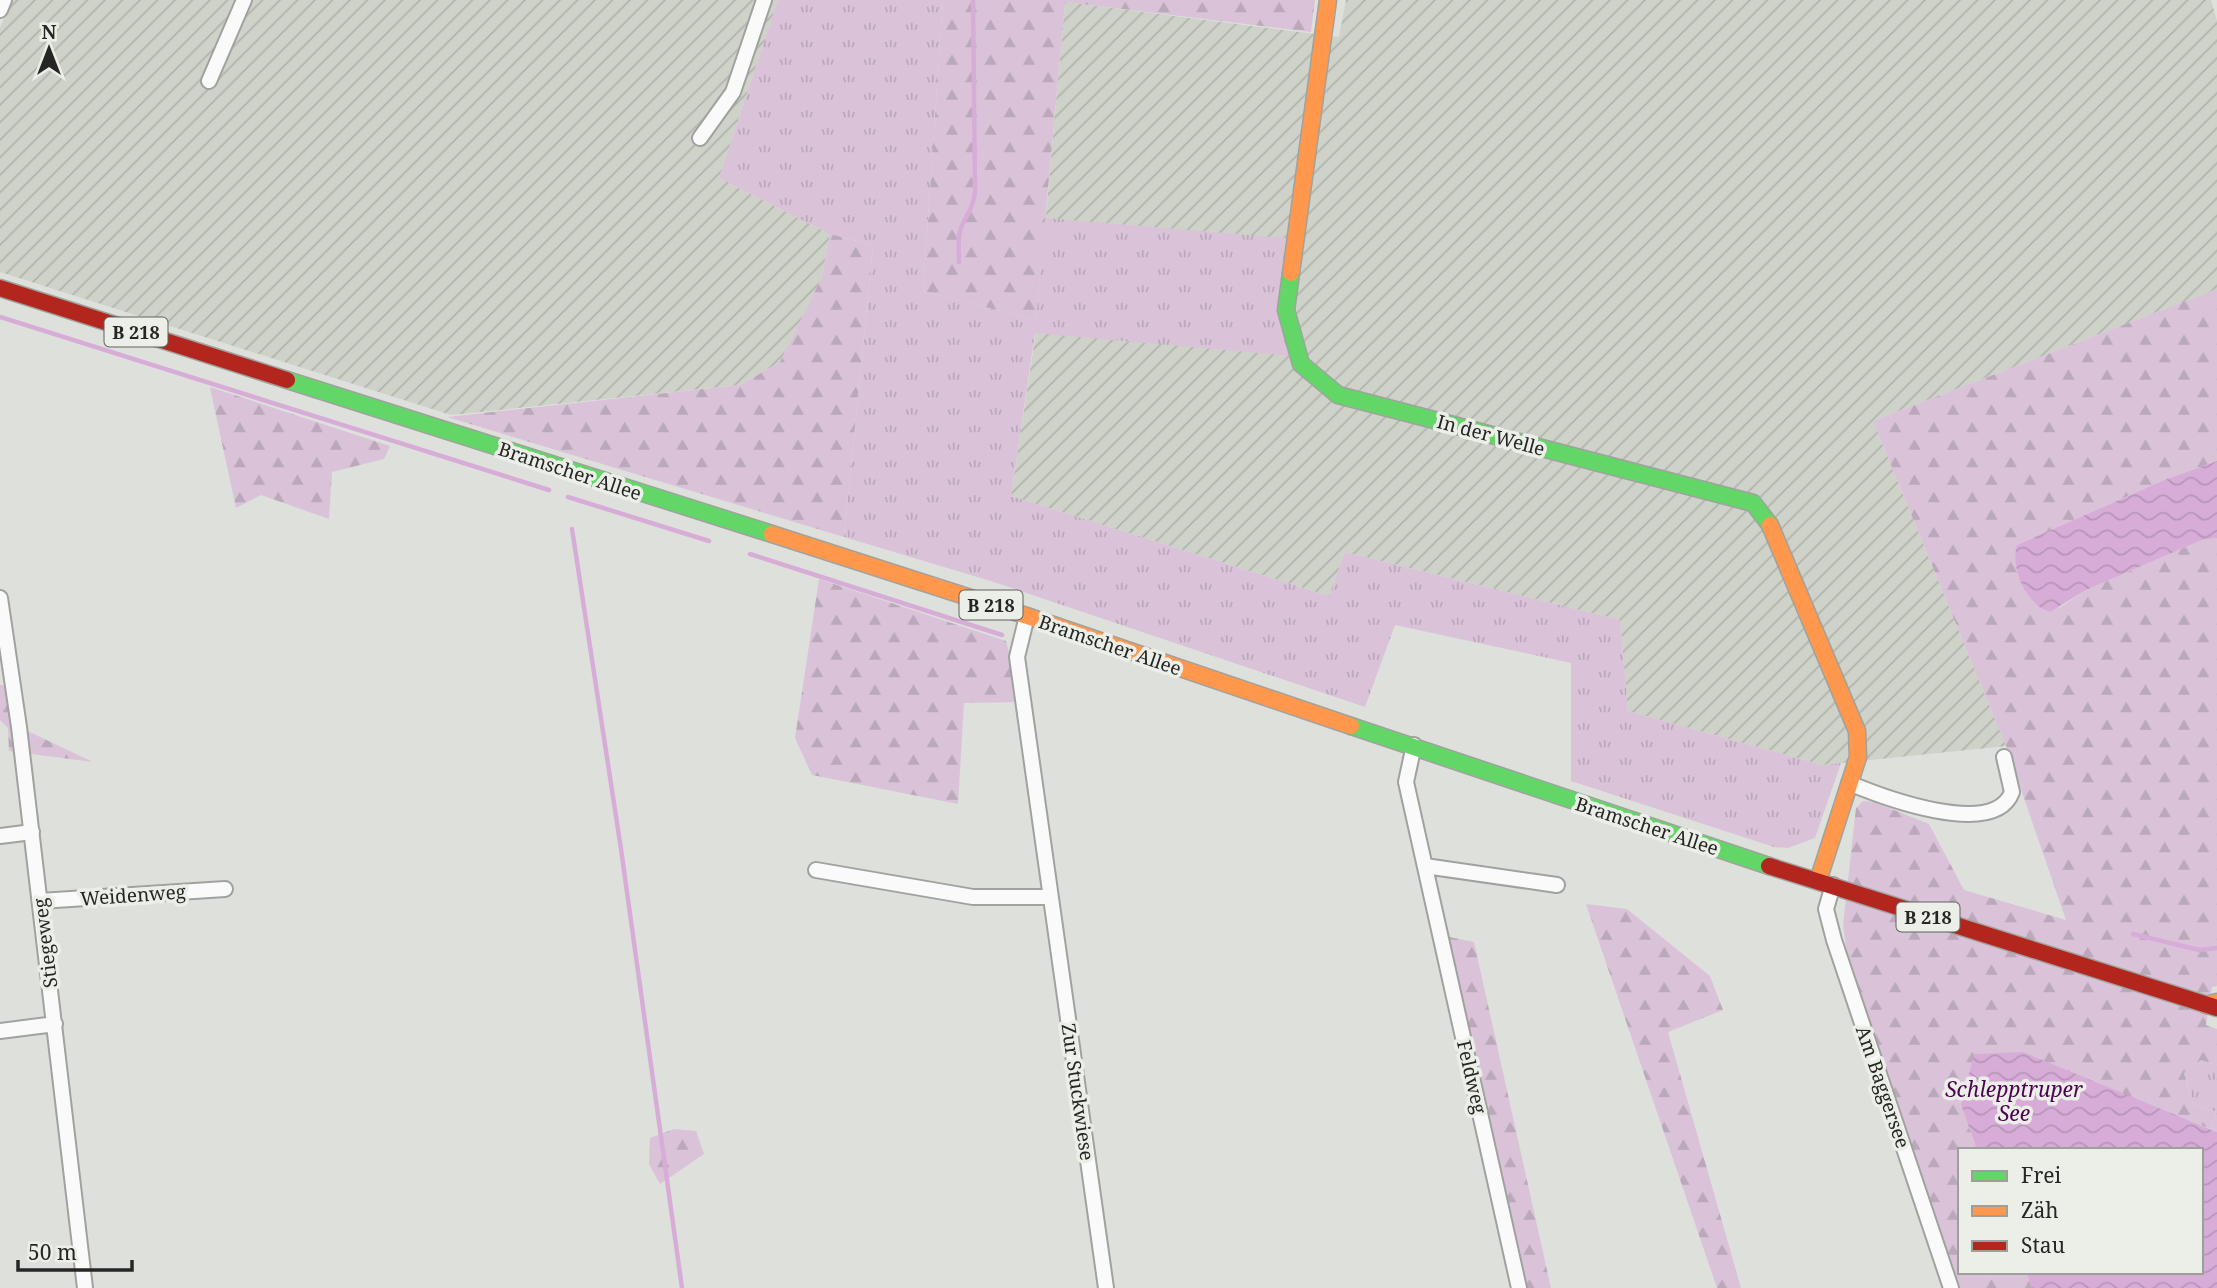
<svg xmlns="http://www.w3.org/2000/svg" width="2217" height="1288" viewBox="0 0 2217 1288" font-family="'Noto Serif',serif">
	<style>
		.industrial { fill: url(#industrial-furrows) }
		.grass { fill: url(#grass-tufts) }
		.forest { fill: url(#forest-firs) }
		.water { fill: url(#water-waves) }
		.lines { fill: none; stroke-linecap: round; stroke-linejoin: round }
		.stream { stroke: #d7add8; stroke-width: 4.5 }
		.street-casing { stroke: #a0a29f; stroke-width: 18 }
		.fast-casing { stroke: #a0a29f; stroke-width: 19 }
		.slow-casing { stroke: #a0a29f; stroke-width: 19 }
		.jam-casing { stroke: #a0a29f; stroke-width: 19 }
		.street { stroke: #fafafa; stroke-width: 14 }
		.fast { stroke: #63d668; stroke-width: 16 }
		.slow { stroke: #ff974d; stroke-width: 16 }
		.jam { stroke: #b3261e; stroke-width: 16 }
		.labels { text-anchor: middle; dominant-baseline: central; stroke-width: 7; stroke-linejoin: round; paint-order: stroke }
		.shield { fill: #ecefe8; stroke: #61635f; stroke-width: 2 }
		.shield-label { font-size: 18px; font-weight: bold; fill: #262724 }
		.street-label { font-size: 19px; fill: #262724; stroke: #ecefe8 }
		.water-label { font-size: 21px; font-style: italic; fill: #4f0054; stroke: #ecefe8 }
	</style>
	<defs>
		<pattern id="industrial-furrows" width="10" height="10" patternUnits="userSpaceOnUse" patternTransform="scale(1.75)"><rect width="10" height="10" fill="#ced2c9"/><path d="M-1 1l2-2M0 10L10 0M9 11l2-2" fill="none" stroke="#b1b4ac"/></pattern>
		<pattern id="grass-tufts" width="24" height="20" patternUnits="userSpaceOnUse" patternTransform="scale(1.75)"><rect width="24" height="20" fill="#dac3d9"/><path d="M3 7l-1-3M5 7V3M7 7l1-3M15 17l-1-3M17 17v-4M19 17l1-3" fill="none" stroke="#bba8ba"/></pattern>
		<pattern id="forest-firs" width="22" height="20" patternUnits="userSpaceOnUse" patternTransform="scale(1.75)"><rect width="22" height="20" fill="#dac3d9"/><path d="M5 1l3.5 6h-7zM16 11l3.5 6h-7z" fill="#bba8ba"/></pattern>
		<pattern id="water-waves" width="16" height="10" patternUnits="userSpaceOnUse" patternTransform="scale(1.75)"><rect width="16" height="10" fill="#d7add8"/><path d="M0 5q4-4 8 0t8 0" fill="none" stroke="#b895b9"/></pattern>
	</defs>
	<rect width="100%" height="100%" fill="#dee0dc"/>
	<path class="industrial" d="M 12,0 L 778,0 L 719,178 L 830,234 L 822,277 L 780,362 L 740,385 L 451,415 L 0,272 L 0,28 Z
		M 1346,0 L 2211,0 L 2217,21 L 2217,289 L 1873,421 L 2006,746 L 1822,765 L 1628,711 L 1620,620 L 1345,552 L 1329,596 L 1011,496 L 1035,338 L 1065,2 L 1339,37 Z"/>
	<path class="grass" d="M 778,0 L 943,0 L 923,291 L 1036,320 L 1045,218 L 1285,238 L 1278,314 L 1291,356 L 1035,333 L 1011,496 L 1329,596 L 1345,552 L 1620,620 L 1628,711 L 1822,765 L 1841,763 L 1815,838 L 1788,848 L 1774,847 L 1571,781 L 1571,663 L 1395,625 L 1365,707 L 997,583 L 844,537 L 873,245 L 830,234 L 719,178 Z
		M 2201,1060 L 2217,1065 L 2217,1132 L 2211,1129 L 2216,1112 L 2193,1104 L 2184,1072 Z"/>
	<path class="forest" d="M 943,0 L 1315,0 L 1311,32 L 1065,2 L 1036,320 L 923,291 Z
		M 830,234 L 873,245 L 844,537 L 447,417 L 740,385 L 780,362 L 822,277 Z
		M 2217,289 L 2217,461 L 2164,480 L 2017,545 L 2059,608 L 2086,590 L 2202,540 L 2217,538 L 2217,986 L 2212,987 L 2206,1025 L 2217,1029 L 2217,1065 L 2201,1060 L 2184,1073 L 2193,1104 L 2216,1112 L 2211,1129 L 2153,1107 L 1961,1105 L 1977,1150 L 1960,1150 L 1960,1272 L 2026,1272 L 2032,1288 L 1952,1288 L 1847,954 L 1843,925 L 1856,808 L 1863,801 L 1874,802 L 1929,824 L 1964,890 L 2066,920 L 2006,746 L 1873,421 Z
		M 210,388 L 210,387 L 390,446 L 384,459 L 332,472 L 329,519 L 261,495 L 236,508 Z
		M 819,579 L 1006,641 L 1022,702 L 964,703 L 958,804 L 812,775 L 795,738 Z
		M 0,685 L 13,686 L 19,727 L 93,762 L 9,751 L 8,728 L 0,720 Z
		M 1586,904 L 1627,909 L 1710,976 L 1723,1010 L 1668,1032 L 1741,1288 L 1717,1288 Z
		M 1440,935 L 1474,942 L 1551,1288 L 1519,1288 Z
		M 674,1129 L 696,1131 L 704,1154 L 660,1184 L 649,1164 L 650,1138 Z"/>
	<path class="water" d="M 2217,461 L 2217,538 L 2202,540 L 2086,590 L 2050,612 C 2026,605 2010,568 2017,545 L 2164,480 Z
		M 2023,1052 L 2217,1132 L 2217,1288 L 2032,1288 L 2026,1272 L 2201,1272 L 2201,1150 L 1977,1150 L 1961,1105 L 1974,1054 Z"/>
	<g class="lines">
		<path class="stream" d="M 959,262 C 959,251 957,238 961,228 C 967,212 972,212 975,192 L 973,0
			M 0,317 L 549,490
			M 568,497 L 709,541
			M 572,529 L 621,849 L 682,1288
			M 750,554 L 1002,635
			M 2133,934 L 2199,950 L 2217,948"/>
		<defs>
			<path id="street" d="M 0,10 L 4,0
				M 209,81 L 244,0
				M 700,138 L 733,92 L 764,0
				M 0,598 L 19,727 L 85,1288
				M 1027,616 L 1017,657 L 1106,1288
				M 1414,745 L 1406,782 L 1519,1288
				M 1849,783 C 1880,796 1994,840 2012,792 L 2004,757
				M 0,836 L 32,832
				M 1425,866 L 1557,885
				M 816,870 L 973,897 L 1050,897
				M 1833,885 L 1826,909 L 1834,940 L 1951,1288
				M 40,901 L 225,889
				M 0,1031 L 55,1024"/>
			<path id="fast" d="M 1291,273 L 1286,310 L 1301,364 L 1338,395 L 1753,503 L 1770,525
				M 287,380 L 772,534
				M 1351,726 L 1769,866"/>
			<path id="slow" d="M 1291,273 L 1328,0
				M 1770,525 L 1857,731 L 1858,757 L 1818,881
				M 772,534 L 1027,616 L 1351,726
				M 2206,1005 L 2217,1002"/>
			<path id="jam" d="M 0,288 L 287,380
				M 1769,866 L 2217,1008"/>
		</defs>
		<use href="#street" class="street-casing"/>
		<use href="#fast" class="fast-casing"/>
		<use href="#slow" class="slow-casing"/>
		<use href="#jam" class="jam-casing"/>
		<use href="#street" class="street"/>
		<use href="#fast" class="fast"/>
		<use href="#slow" class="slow"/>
		<use href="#jam" class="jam"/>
	</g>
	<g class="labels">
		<g class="shield">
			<rect x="104.5" y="317.5" width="63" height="29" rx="5"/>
			<rect x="959.5" y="590.5" width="63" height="29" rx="5"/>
			<rect x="1896.5" y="902.5" width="63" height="29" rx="5"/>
		</g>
		<g class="shield-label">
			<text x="136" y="332">B 218</text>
			<text x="991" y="605">B 218</text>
			<text x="1928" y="917">B 218</text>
		</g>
		<g class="street-label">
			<text transform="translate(1491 435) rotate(15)">In der Welle</text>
			<text transform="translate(570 471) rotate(18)">Bramscher Allee</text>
			<text transform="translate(1110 645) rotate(19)">Bramscher Allee</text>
			<text transform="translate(1647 826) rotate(18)">Bramscher Allee</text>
			<text transform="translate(133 895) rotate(-4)">Weidenweg</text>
			<text transform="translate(45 943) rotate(-97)">Stiegeweg</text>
			<text transform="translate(1472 1077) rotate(77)">Feldweg</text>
			<text transform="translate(1883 1087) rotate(71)">Am Baggersee</text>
			<text transform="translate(1078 1092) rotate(82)">Zur Stuckwiese</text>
		</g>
		<g class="water-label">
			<text x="2014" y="1089">Schlepptruper<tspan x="2014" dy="24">See</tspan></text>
		</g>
	</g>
	<rect x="1958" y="1148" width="245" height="126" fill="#ecefe8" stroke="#9d9f9a" stroke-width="2"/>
	<rect x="1972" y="1171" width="35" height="10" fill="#63d668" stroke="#9d9f9a" stroke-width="2"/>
	<text x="2021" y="1183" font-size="21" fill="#262724">Frei</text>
	<rect x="1972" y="1206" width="35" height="10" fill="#ff974d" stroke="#9d9f9a" stroke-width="2"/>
	<text x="2021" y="1218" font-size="21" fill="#262724">Zäh</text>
	<rect x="1972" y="1241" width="35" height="10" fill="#b3261e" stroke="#9d9f9a" stroke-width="2"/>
	<text x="2021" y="1253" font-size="21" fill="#262724">Stau</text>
	<g transform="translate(49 49)" stroke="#ecefe8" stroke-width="5" paint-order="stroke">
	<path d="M0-5L12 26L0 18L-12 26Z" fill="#262724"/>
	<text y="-10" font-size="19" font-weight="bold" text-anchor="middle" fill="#262724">N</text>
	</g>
	<path d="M18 1260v10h114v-10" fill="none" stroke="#262724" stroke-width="3.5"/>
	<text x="28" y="1260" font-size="21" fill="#262724" stroke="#ecefe8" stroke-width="5" paint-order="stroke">50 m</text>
</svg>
